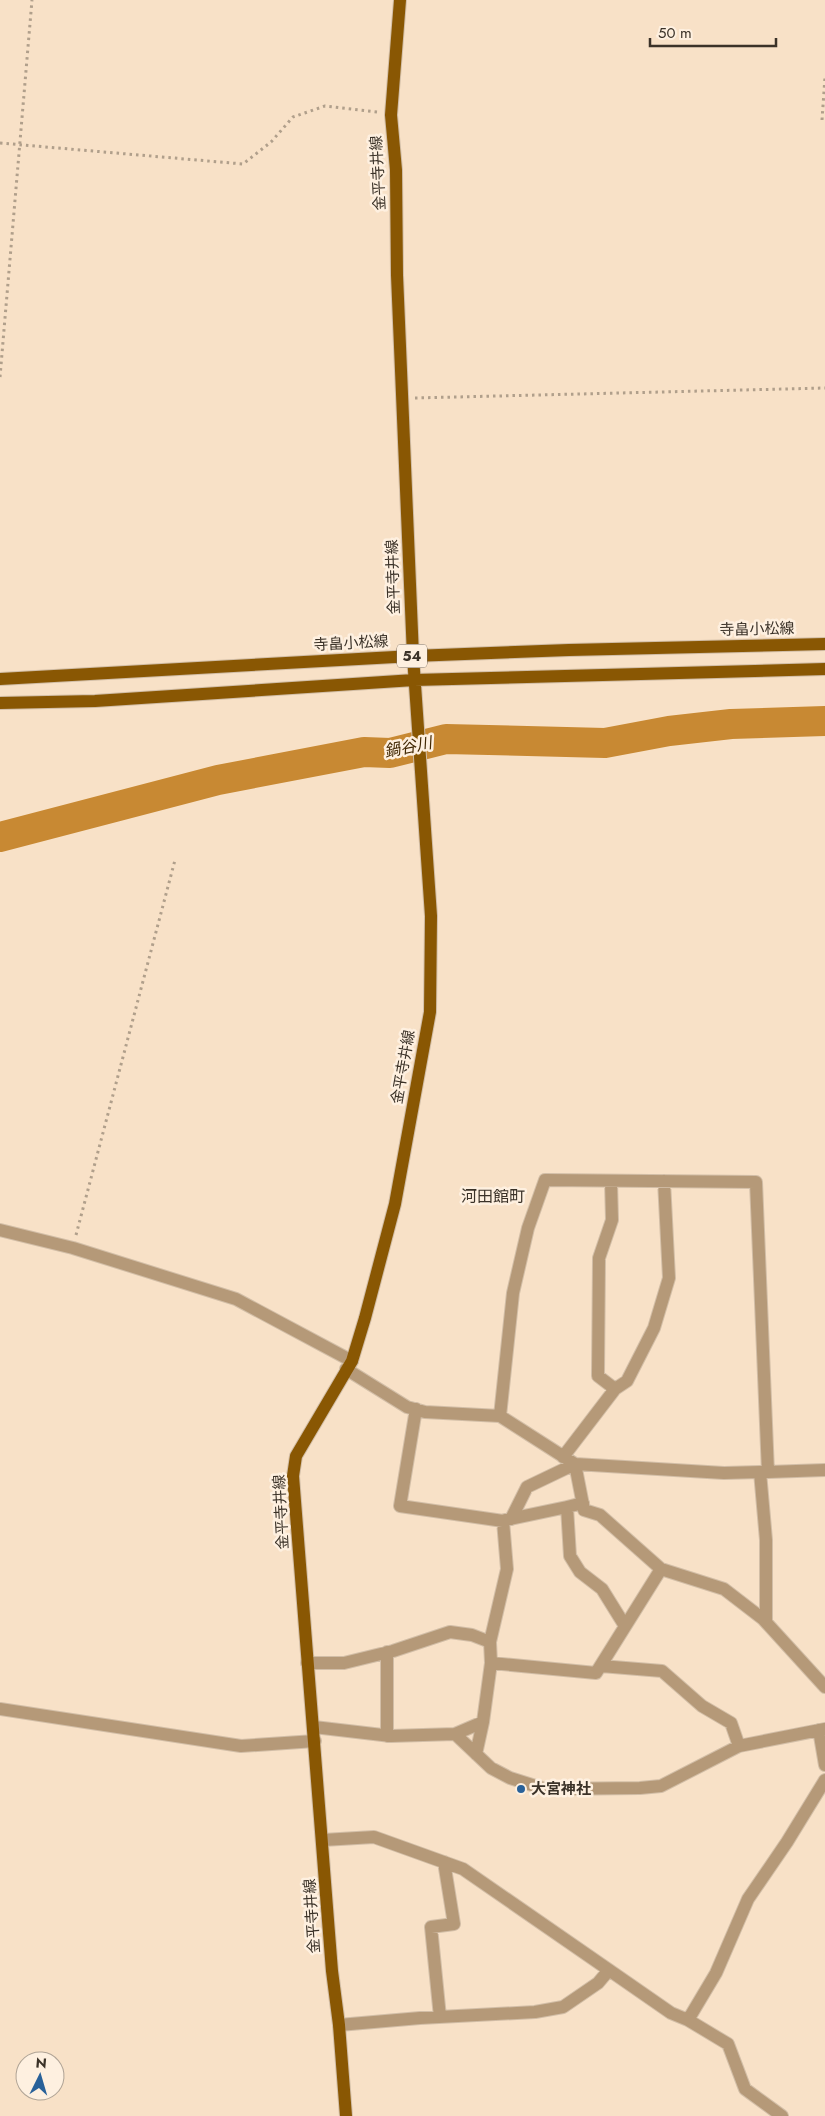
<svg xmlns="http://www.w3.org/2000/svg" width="825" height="2116" viewBox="0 0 825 2116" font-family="Jost,'Noto Sans JP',sans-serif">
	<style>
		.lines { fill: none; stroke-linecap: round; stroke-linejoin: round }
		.river { stroke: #c88933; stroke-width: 30 }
		.minor-casing { stroke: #d2bea7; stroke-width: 14 }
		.major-casing { stroke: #d2bea7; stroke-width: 14 }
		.path { stroke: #b09f8b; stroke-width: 3; stroke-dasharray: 2.5 4; stroke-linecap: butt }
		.minor { stroke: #b59978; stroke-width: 12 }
		.major { stroke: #895703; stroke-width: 12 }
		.poi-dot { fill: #296199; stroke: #fef0e0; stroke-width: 2 }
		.labels { text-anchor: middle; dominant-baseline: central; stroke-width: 5; stroke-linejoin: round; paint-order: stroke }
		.shield { fill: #fef0e0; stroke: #766b5f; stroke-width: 1 }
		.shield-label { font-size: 14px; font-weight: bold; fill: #3b3228 }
		.street-label { font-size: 15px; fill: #3b3228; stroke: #fef0e0 }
		.poi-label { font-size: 15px; font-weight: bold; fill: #3b3228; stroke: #fef0e0; text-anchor: start }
		.water-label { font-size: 16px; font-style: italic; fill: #422803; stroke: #fef0e0 }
		.neighbourhood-label { font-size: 16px; fill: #3b3228; stroke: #fef0e0 }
	</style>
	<rect width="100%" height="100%" fill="#f8e1c7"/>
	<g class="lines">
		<path class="river" d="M 0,837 L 218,780 L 364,752 L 390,753 L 446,739 L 605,743 L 669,731 L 731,724 L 825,721"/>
		<defs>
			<path id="minor" d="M 611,1181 L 612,1220 L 599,1258 L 598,1376 L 615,1389
				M 0,1230 L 73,1248 L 236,1299 L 352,1361
				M 346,1369 L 407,1407 L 425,1412 L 500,1416 L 575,1464 L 584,1510 L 600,1515 L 661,1569 L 724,1589 L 763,1619 L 825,1687
				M 416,1409 L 400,1506 L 503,1521 L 507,1569 L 490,1642 L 491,1663 L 483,1722
				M 500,1416 L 513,1293 L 528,1228 L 545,1180 L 756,1182 L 768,1472 L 760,1472
				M 563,1457 L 615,1389 L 627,1381 L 654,1328 L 669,1278 L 664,1181
				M 768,1472 L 825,1470
				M 583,1503 L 567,1507 L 570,1556 L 580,1572 L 602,1589 L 625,1626
				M 511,1519 L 527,1487 L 575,1464 L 724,1473 L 760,1472 L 766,1540 L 766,1622
				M 505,1520 L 567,1507
				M 307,1663 L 344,1663 L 393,1651 L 450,1632 L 472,1635 L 490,1642
				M 491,1663 L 596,1673 L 661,1569
				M 601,1666 L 662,1671 L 702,1706 L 731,1723 L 739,1746
				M 0,1709 L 241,1746 L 315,1741
				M 314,1727 L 391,1736 L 455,1734 L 491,1768 L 510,1778 L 545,1789 L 640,1788 L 661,1786 L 739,1746 L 825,1729
				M 819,1730 L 825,1765
				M 455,1734 L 483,1722 L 476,1754
				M 387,1736 L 387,1652
				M 323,1840 L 374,1837 L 463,1869 L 609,1970
				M 440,2017 L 431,1927 L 454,1924 L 444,1862
				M 688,2020 L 716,1973 L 748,1899 L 787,1842 L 825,1780
				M 339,2025 L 420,2018 L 535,2012 L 563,2007 L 598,1983 L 609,1970 L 671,2013 L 688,2020 L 728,2044 L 745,2089 L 782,2116"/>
			<path id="major" d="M 0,679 L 413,656 L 569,650 L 825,644
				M 0,703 L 95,701 L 414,680 L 825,669
				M 346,2116 L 339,2025 L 332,1971 L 293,1476 L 296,1456 L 352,1361 L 365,1318 L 395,1204 L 430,1012 L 431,916 L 413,656 L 397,275 L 396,170 L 391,115 L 400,0"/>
		</defs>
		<use href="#minor" class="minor-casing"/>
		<use href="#major" class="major-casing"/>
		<path class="path" d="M 822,120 L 825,77
			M 0,143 L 243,164 L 271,142 L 293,117 L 325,106 L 377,112
			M 0,377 L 32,0
			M 415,398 L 825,388
			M 76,1235 L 175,860"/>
		<use href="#minor" class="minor"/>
		<use href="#major" class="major"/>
	</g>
	<circle class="poi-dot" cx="521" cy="1789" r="5"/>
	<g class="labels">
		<rect class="shield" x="397" y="644.5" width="30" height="23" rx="4"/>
		<g class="shield-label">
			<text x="412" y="656">54</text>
		</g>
		<g class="street-label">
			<text transform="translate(378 173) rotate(-93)">金平寺井線</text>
			<text transform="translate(393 577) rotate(-92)">金平寺井線</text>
			<text transform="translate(757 629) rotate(-1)">寺畠小松線</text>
			<text transform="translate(351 643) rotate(-3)">寺畠小松線</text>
			<text transform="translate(403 1067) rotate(-80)">金平寺井線</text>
			<text transform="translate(281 1512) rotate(-93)">金平寺井線</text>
			<text transform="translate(312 1916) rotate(-94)">金平寺井線</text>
		</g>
		<g class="poi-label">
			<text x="531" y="1789">大宮神社</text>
		</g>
		<g class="water-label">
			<text transform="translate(408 747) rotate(-11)">鍋谷川</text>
		</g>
		<g class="neighbourhood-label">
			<text x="493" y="1196">河田館町</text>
		</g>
	</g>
	<g transform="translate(40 2076) rotate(5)"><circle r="24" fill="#fef0e0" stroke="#b0a496"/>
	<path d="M0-4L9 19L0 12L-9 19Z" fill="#296199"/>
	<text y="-8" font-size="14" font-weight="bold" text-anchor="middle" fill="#3b3228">N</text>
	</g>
	<path d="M650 38v8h126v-8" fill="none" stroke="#3b3228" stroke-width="2.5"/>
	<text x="658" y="38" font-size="15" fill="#3b3228" stroke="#fef0e0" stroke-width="4" paint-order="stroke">50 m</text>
</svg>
